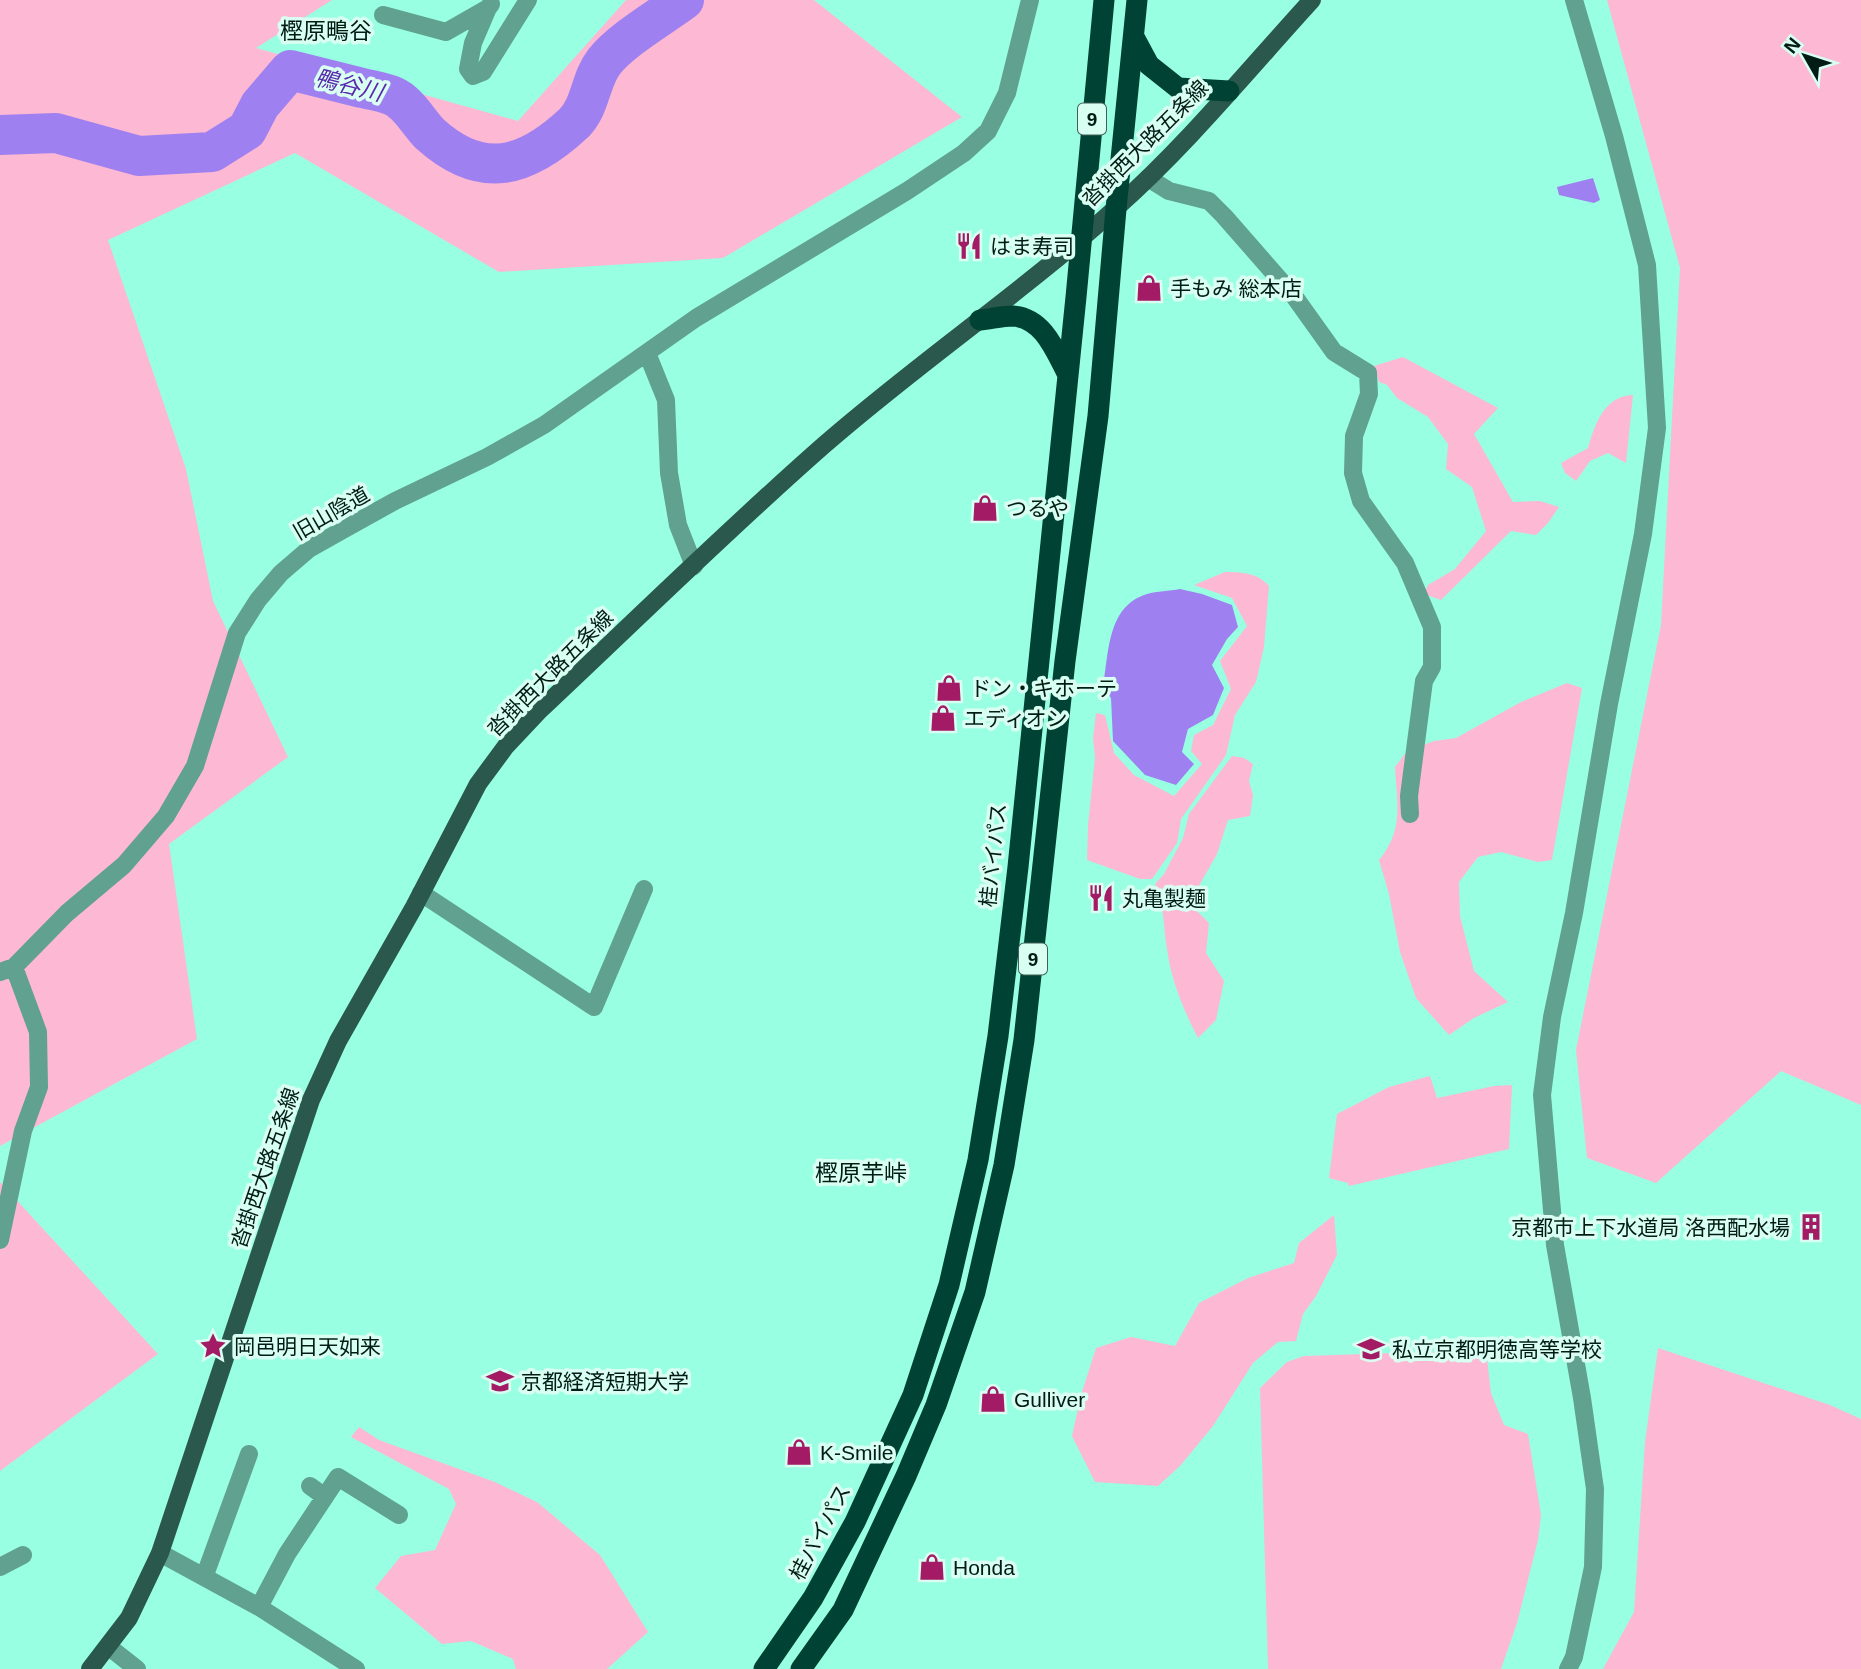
<svg xmlns="http://www.w3.org/2000/svg" width="1861" height="1669" viewBox="0 0 1861 1669" font-family="Helvetica,'Noto Sans JP',sans-serif">
	<style>
		.green { fill: #fdb8d3 }
		.water { fill: #9e80f1 }
		.lines { fill: none; stroke-linecap: round; stroke-linejoin: round }
		.river { stroke: #9e80f1; stroke-width: 40 }
		.minor { stroke: #60a28f; stroke-width: 18 }
		.major { stroke: #2a584c; stroke-width: 18 }
		.highway { stroke: #004234; stroke-width: 21 }
		.labels { text-anchor: middle; dominant-baseline: central; stroke-width: 7; stroke-linejoin: round; paint-order: stroke }
		.shield { fill: #d9fef2; stroke: #416057; stroke-width: 2 }
		.shield-label { font-size: 19px; font-weight: bold; fill: #001c15 }
		.street-label { font-size: 21px; fill: #001c15; stroke: #d9fef2 }
		.poi-label { font-size: 21px; fill: #001c15; stroke: #d9fef2; text-anchor: start }
		.neighbourhood-label { font-size: 23px; fill: #001c15; stroke: #d9fef2 }
		.water-label { font-size: 23px; font-style: italic; fill: #5a28ac; stroke: #d9fef2 }
	</style>
	<rect width="100%" height="100%" fill="#99ffe2"/>
	<path class="green" d="M 0,0 L 332,0 L 256,48 L 518,121 L 626,0 L 814,0 L 962,117 L 723,258 L 499,272 L 295,153 L 108,240 L 186,469 L 213,601 L 288,757 L 169,844 L 197,1039 L 0,1146 Z
		M 1607,0 L 1861,0 L 1861,1105 L 1781,1071 L 1656,1183 L 1587,1158 L 1576,1050 L 1661,625 L 1680,268 Z
		M 1403,357 L 1498,408 L 1474,434 L 1513,502 L 1540,501 L 1559,507 L 1548,523 L 1536,535 L 1511,531 L 1441,600 L 1424,594 L 1428,585 L 1455,569 L 1486,531 L 1472,487 L 1446,469 L 1448,444 L 1428,417 L 1397,398 L 1387,385 L 1379,382 L 1374,366 Z
		M 1633,395 L 1626,463 L 1608,453 L 1590,461 L 1576,481 L 1565,473 L 1561,463 L 1588,448 C 1595,424 1604,396 1633,395 Z
		M 1225,572 C 1242,572 1258,573 1269,586 L 1264,647 L 1256,682 L 1235,715 L 1226,755 L 1181,819 L 1177,843 L 1152,879 L 1140,879 L 1087,860 L 1088,825 L 1095,757 L 1093,738 L 1096,713 L 1105,715 L 1114,753 L 1134,775 L 1174,796 L 1202,764 L 1191,751 L 1194,735 L 1213,725 L 1231,689 L 1220,661 L 1247,626 L 1232,598 L 1194,585 Z
		M 1567,683 L 1582,688 L 1552,860 L 1538,862 L 1501,852 L 1478,857 L 1459,882 L 1460,916 L 1474,971 L 1508,1002 L 1474,1018 L 1449,1035 L 1416,998 L 1400,952 L 1389,894 L 1379,860 C 1404,830 1397,804 1395,767 L 1407,751 L 1434,741 L 1456,738 L 1521,702 Z
		M 1232,756 L 1244,758 L 1253,764 L 1249,781 L 1253,795 L 1250,816 L 1228,820 L 1217,854 L 1200,884 L 1195,909 L 1209,923 L 1206,953 L 1224,981 L 1216,1020 L 1198,1038 C 1184,1011 1171,980 1167,949 C 1163,927 1165,906 1155,884 L 1164,874 L 1183,838 L 1189,814 Z
		M 1430,1076 L 1437,1098 L 1494,1086 L 1512,1085 L 1509,1149 L 1349,1186 L 1348,1183 L 1329,1178 L 1337,1114 L 1389,1087 Z
		M 0,1182 L 158,1354 L 0,1471 Z
		M 1334,1215 L 1337,1255 L 1316,1296 L 1303,1314 L 1296,1341 L 1278,1342 L 1253,1363 L 1213,1426 L 1180,1466 L 1158,1486 L 1095,1482 L 1072,1436 L 1081,1395 L 1096,1348 L 1131,1337 L 1175,1346 L 1199,1303 L 1248,1278 L 1294,1263 L 1299,1243 Z
		M 1658,1348 L 1830,1405 L 1861,1419 L 1861,1669 L 1603,1669 L 1634,1612 L 1645,1442 Z
		M 1486,1350 L 1491,1393 L 1504,1425 L 1528,1434 L 1541,1515 L 1538,1540 L 1517,1623 L 1501,1669 L 1268,1669 L 1260,1388 L 1287,1362 L 1304,1356 Z
		M 359,1427 L 379,1440 L 495,1482 L 537,1502 L 600,1555 L 648,1632 L 607,1669 L 516,1669 L 513,1659 L 471,1641 L 442,1644 L 375,1588 L 401,1556 L 435,1550 L 456,1504 L 449,1489 L 351,1437 Z"/>
	<path class="water" d="M 1593,178 L 1600,200 L 1594,203 L 1559,195 L 1557,187 Z
		M 1180,589 L 1202,594 L 1232,605 L 1238,627 L 1227,639 L 1212,665 L 1224,688 L 1213,715 L 1188,729 L 1182,752 L 1194,764 L 1176,785 L 1145,775 L 1113,741 L 1111,698 L 1103,687 C 1109,653 1107,606 1147,594 C 1157,591 1169,591 1180,589 Z"/>
	<g class="lines">
		<path class="river" d="M 0,135 L 56,133 L 139,156 L 212,152 L 247,130 L 260,105 L 290,70 C 314,76 338,82 362,88 C 372,90 384,92 393,96 C 409,103 418,122 430,134 C 482,181 526,168 574,123 C 591,106 590,80 604,62 C 621,40 661,17 684,0"/>
		<path class="minor" d="M 488,8 L 473,43 L 468,69 L 473,76 L 483,72 L 528,0
			M 383,15 L 446,32 L 488,8 L 491,4
			M 1148,178 L 1169,191 L 1209,201 L 1224,216 L 1294,296 L 1334,352 L 1368,373 L 1369,394 L 1354,436 L 1353,473 L 1361,501 L 1405,563 L 1432,627 L 1432,667 L 1424,681 L 1409,796 L 1410,814
			M 647,353 L 666,400 L 669,473 L 678,525 L 694,566
			M 421,893 L 594,1007 L 644,889
			M 0,972 L 14,967 L 67,913 L 124,865 L 166,816 L 195,766 L 237,633 L 258,600 L 281,573 L 309,549 L 341,531 L 395,501 L 487,457 L 544,425 L 696,318 L 907,191 L 964,153 L 988,131 L 1007,93 L 1030,0
			M 0,1240 L 23,1131 L 39,1087 L 38,1032 L 14,967
			M 310,1486 L 325,1497
			M 160,1553 L 259,1607 L 356,1669
			M 0,1567 L 23,1555
			M 205,1575 L 249,1454
			M 259,1607 L 287,1554 L 338,1477 L 399,1515
			M 109,1647 L 137,1669
			M 1568,1669 L 1574,1657 L 1593,1567 L 1595,1489 L 1582,1398 L 1555,1245 L 1542,1095 L 1552,1017 L 1574,913 L 1609,704 L 1643,534 L 1657,428 L 1647,265 L 1614,136 L 1574,0"/>
		<path class="major" d="M 90,1669 L 129,1618 L 160,1553 L 311,1100 L 338,1041 L 414,907 L 478,784 L 506,746 L 538,712 C 633,623 726,531 824,445 C 919,362 1023,292 1116,208 C 1187,145 1248,70 1312,0"/>
		<path class="highway" d="M 1134,37 L 1149,65 L 1178,88 L 1229,91
			M 980,320 C 991,319 1002,316 1013,316 C 1043,318 1055,350 1067,373
			M 764,1669 L 813,1598 L 855,1522 L 913,1395 L 949,1285 L 978,1160 L 998,1036 L 1018,867 L 1076,297 L 1104,0
			M 801,1669 L 843,1610 L 906,1476 L 936,1405 L 975,1292 L 1004,1165 L 1024,1040 L 1065,661 L 1098,416 L 1116,209 L 1137,0"/>
	</g>
	<defs>
		<symbol id="restaurant-bare" viewBox="-9 -9 18 18"><path d="M-5-6h1v4h1v-4h1v4h1v-4h1v5L-1.5 .5V6h-2V.5L-5-1ZM5-6V6H3V1.5H1.5Q1.5-4 5-6Z" fill="#a31a65" stroke="#d9fef2" stroke-width="2.5" paint-order="stroke"/></symbol>
		<symbol id="shop-bare" viewBox="-9 -9 18 18"><path d="M-5-2.5h2.3a2.7 3.5 0 0 1 5.4 0H5L5.5 6h-11ZM-1.5-2.5h3a1.5 2.3 0 0 0-3 0Z" fill="#a31a65" stroke="#d9fef2" stroke-width="2.5" paint-order="stroke"/></symbol>
		<symbol id="building-bare" viewBox="-9 -9 18 18"><path d="M-4-6H4V6H1V3H-1V6H-4ZM-2.5-4.3h1.7v1.8h-1.7ZM.8-4.3h1.7v1.8H.8ZM-2.5-1h1.7V.8h-1.7ZM.8-1h1.7V.8H.8Z" fill="#a31a65" stroke="#d9fef2" stroke-width="2.5" paint-order="stroke"/></symbol>
		<symbol id="sight-bare" viewBox="-9 -9 18 18"><path d="M0-6L1.8-2.2L6-1.7L2.9 1.2L3.7 5.4L0 3.3L-3.7 5.4L-2.9 1.2L-6-1.7L-1.8-2.2Z" fill="#a31a65" stroke="#d9fef2" stroke-width="2.5" paint-order="stroke"/></symbol>
		<symbol id="school-bare" viewBox="-9 -9 18 18"><path d="M0-5L7-2L0 1L-7-2ZM-4 1L0 2.5L4 1V4Q0 6-4 4Z" fill="#a31a65" stroke="#d9fef2" stroke-width="2.5" paint-order="stroke"/></symbol>
		<symbol id="university-bare" viewBox="-9 -9 18 18"><path d="M0-5L7-2L0 1L-7-2ZM-4 1L0 2.5L4 1V4Q0 6-4 4Z" fill="#a31a65" stroke="#d9fef2" stroke-width="2.5" paint-order="stroke"/></symbol>
	</defs>
	<g fill-rule="evenodd">
		<use href="#restaurant-bare" x="950" y="227" width="38" height="38"/>
		<use href="#shop-bare" x="1130" y="269" width="38" height="38"/>
		<use href="#shop-bare" x="966" y="489" width="38" height="38"/>
		<use href="#shop-bare" x="930" y="669" width="38" height="38"/>
		<use href="#shop-bare" x="924" y="699" width="38" height="38"/>
		<use href="#restaurant-bare" x="1082" y="879" width="38" height="38"/>
		<use href="#building-bare" x="1792" y="1208" width="38" height="38"/>
		<use href="#sight-bare" x="194" y="1327" width="38" height="38"/>
		<use href="#school-bare" x="1352" y="1330" width="38" height="38"/>
		<use href="#university-bare" x="481" y="1362" width="38" height="38"/>
		<use href="#shop-bare" x="974" y="1380" width="38" height="38"/>
		<use href="#shop-bare" x="780" y="1433" width="38" height="38"/>
		<use href="#shop-bare" x="913" y="1548" width="38" height="38"/>
	</g>
	<g class="labels">
		<g class="shield">
			<rect x="1078" y="103.5" width="28" height="31" rx="5"/>
			<rect x="1019" y="943.5" width="28" height="31" rx="5"/>
		</g>
		<g class="shield-label">
			<text x="1092" y="119">9</text>
			<text x="1033" y="959">9</text>
		</g>
		<g class="street-label">
			<text transform="translate(1145 143) rotate(-45)">沓掛西大路五条線</text>
			<text transform="translate(331 513) rotate(-30)">旧山陰道</text>
			<text transform="translate(550 673) rotate(-45)">沓掛西大路五条線</text>
			<text transform="translate(993 855) rotate(-84)">桂バイパス</text>
			<text transform="translate(265 1168) rotate(-71)">沓掛西大路五条線</text>
			<text transform="translate(820 1532) rotate(-62)">桂バイパス</text>
		</g>
		<g class="poi-label">
			<text x="990" y="246">はま寿司</text>
			<text x="1170" y="288">手もみ 総本店</text>
			<text x="1006" y="508">つるや</text>
			<text x="970" y="688">ドン・キホーテ</text>
			<text x="964" y="718">エディオン</text>
			<text x="1122" y="898">丸亀製麺</text>
			<text x="1790" y="1227" text-anchor="end">京都市上下水道局 洛西配水場</text>
			<text x="234" y="1346">岡邑明日天如来</text>
			<text x="1392" y="1349">私立京都明徳高等学校</text>
			<text x="521" y="1381">京都経済短期大学</text>
			<text x="1014" y="1399">Gulliver</text>
			<text x="820" y="1452">K-Smile</text>
			<text x="953" y="1567">Honda</text>
		</g>
		<g class="neighbourhood-label">
			<text x="326" y="31">樫原鴫谷</text>
			<text x="861" y="1173">樫原芋峠</text>
		</g>
		<g class="water-label">
			<text transform="translate(349 85) rotate(14)">鴨谷川</text>
		</g>
	</g>
	<g transform="translate(1805 56) rotate(309)" stroke="#d9fef2" stroke-width="5" paint-order="stroke">
	<path d="M0-5L12 26L0 18L-12 26Z" fill="#001c15"/>
	<text y="-10" font-size="19" font-weight="bold" text-anchor="middle" fill="#001c15">N</text>
	</g>
</svg>
